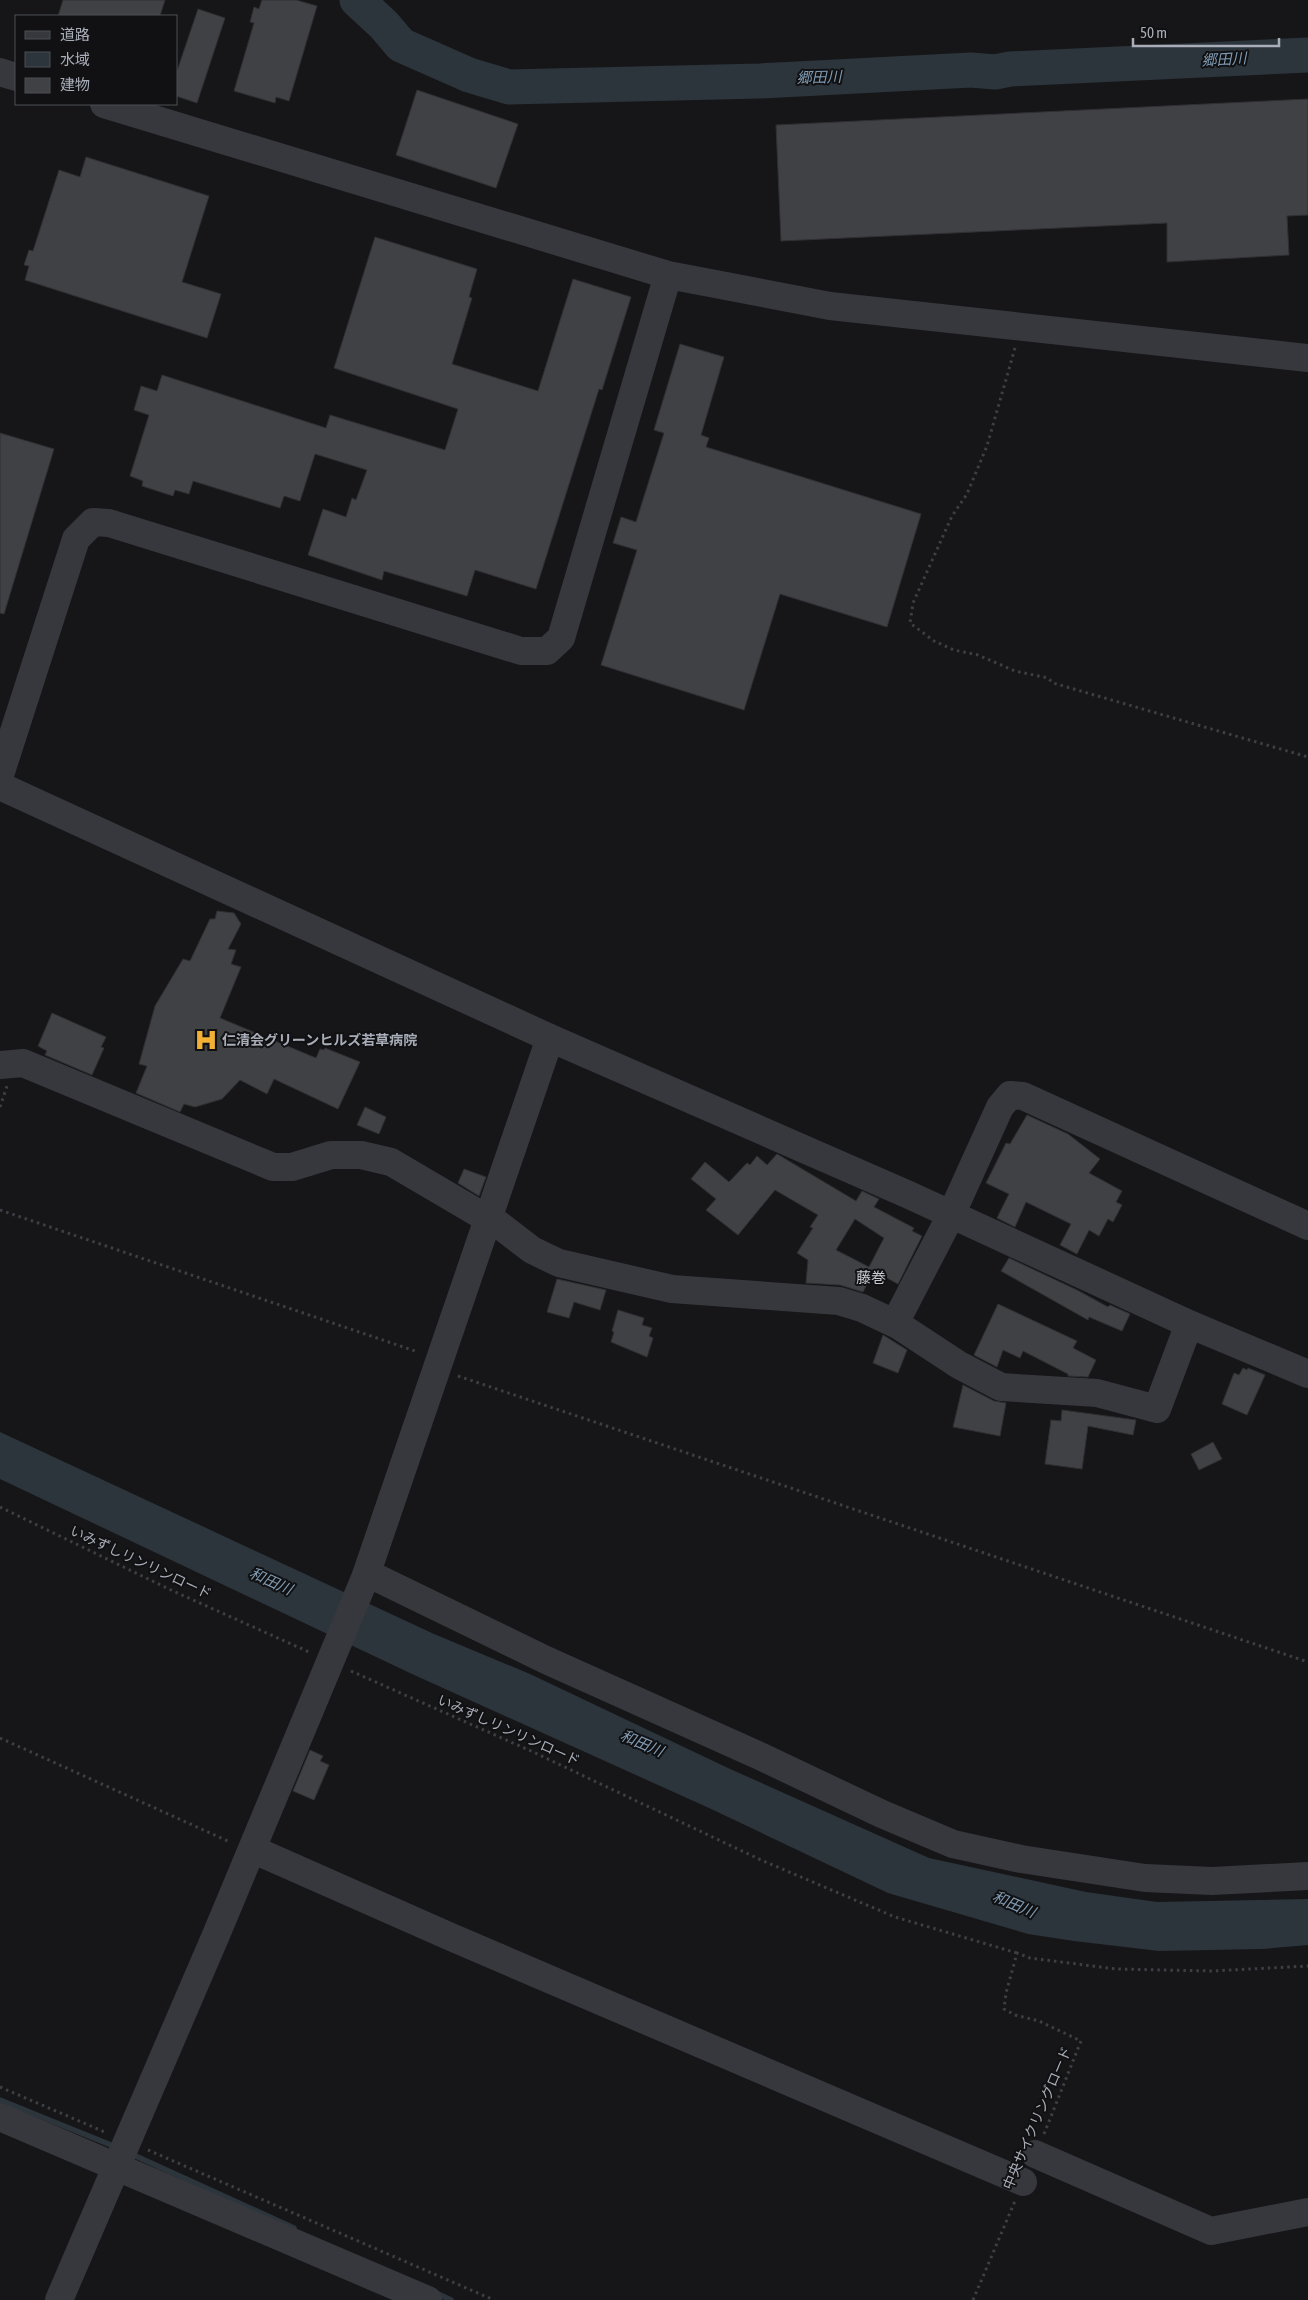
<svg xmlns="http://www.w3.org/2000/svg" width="1308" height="2300" viewBox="0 0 1308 2300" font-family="'Asap Condensed','Noto Sans JP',sans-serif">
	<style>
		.water { fill: #2c353c }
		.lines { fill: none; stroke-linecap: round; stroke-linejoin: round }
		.stream { stroke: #2c353c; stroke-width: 5.5 }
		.river { stroke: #2c353c; stroke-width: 35 }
		.building { fill: #404145; stroke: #303034; fill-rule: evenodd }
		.path { stroke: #3d3f44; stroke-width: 3; stroke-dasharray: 2.5 4; stroke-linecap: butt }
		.minor { stroke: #37383d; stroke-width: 28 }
		.labels { text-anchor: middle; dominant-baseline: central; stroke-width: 4; stroke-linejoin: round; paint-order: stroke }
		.poi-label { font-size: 14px; font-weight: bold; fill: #a8adb8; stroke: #111113; text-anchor: start }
		.street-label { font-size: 14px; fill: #a8adb8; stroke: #111113 }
		.water-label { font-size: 15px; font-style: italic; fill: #7f9bb3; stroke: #111113 }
		.neighbourhood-label { font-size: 15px; fill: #c9ccd4; stroke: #111113 }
	</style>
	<rect width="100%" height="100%" fill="#161618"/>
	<path class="water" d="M 0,1432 L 434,1634 L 530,1674 L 728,1768 L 929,1858 L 1086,1892 L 1157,1902 L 1308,1899 L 1308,1945 L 1262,1949 L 1159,1951 L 1074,1941 L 1028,1934 L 888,1893 L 709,1808 L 412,1674 L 0,1479 Z"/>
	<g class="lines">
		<path class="stream" d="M 0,2100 L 116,2147
			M 129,2153 L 294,2228
			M 434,2292 L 451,2300"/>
		<path class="river" d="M 357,0 L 384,25 L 401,45 L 469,75 L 509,87 L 760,81 L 971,70 L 995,72 L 1010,69 L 1308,55"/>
	</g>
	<path class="building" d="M 63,0 L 165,0 L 160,16 L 58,16 Z
		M 262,0 L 296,0 L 317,6 L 289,101 L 276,97 L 275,103 L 234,91 L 254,23 L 250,22 L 254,7 L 259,9 Z
		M 198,9 L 225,18 L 197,103 L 176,96 L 176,74 Z
		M 417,90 L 518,124 L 496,188 L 396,155 Z
		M 1308,99 L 1308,215 L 1287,216 L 1289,255 L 1167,262 L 1167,223 L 781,241 L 776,125 Z
		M 86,157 L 209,196 L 182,282 L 221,294 L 207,338 L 25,280 L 29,266 L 24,265 L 29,250 L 33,251 L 59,170 L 80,177 Z
		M 375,237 L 477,269 L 469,297 L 472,298 L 452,364 L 538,391 L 573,279 L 631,297 L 602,390 L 599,389 L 536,589 L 475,570 L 467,596 L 384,571 L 382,580 L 308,555 L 323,509 L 346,517 L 352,498 L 356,500 L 367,470 L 315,454 L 300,501 L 284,496 L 280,508 L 193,481 L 189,494 L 175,490 L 173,496 L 142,486 L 143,481 L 130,476 L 149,415 L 134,410 L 141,386 L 157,391 L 162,375 L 326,428 L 330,415 L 445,450 L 458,409 L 334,368 Z
		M 680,344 L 724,357 L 701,435 L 709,438 L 706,447 L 921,514 L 887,627 L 780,594 L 744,710 L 601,665 L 637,550 L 613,543 L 621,517 L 636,522 L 664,433 L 654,430 Z
		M 0,433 L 54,449 L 4,614 L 0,613 Z
		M 217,911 L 234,913 L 241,924 L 228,949 L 236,950 L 231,964 L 241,967 L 220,1018 L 316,1058 L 320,1049 L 324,1050 L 325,1048 L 360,1062 L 338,1109 L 274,1079 L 267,1094 L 240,1080 L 222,1099 L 195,1107 L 184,1104 L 180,1112 L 136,1093 L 147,1066 L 139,1064 L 155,1006 L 183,959 L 190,961 L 210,919 L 215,919 Z
		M 52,1013 L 106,1037 L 101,1047 L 104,1048 L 92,1075 L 45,1055 L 47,1051 L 38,1046 Z
		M 365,1107 L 386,1117 L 379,1134 L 357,1125 Z
		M 1027,1115 L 1068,1134 L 1100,1159 L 1089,1173 L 1122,1191 L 1116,1202 L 1122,1205 L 1113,1222 L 1108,1219 L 1099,1236 L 1089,1230 L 1077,1254 L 1060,1245 L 1071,1224 L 1026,1202 L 1015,1227 L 997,1218 L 1009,1194 L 986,1183 L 1006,1143 L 1010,1144 Z
		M 777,1154 L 856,1201 L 862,1191 L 879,1199 L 874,1207 L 914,1228 L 912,1231 L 922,1236 L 898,1284 L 874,1271 L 863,1292 L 840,1285 L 806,1283 L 808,1260 L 797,1253 L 813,1228 L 810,1227 L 818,1215 L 775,1190 L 738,1235 L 706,1210 L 716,1199 L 691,1179 L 705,1162 L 729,1182 L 747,1163 L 750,1165 L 757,1156 L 767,1165 ZM 855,1219 L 884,1238 L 869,1267 L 836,1250 Z
		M 464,1169 L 486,1177 L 479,1196 L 458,1183 Z
		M 1009,1258 L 1077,1290 L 1108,1307 L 1110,1305 L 1130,1314 L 1122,1331 L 1089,1317 L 1088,1320 L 1001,1271 Z
		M 557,1279 L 606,1290 L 600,1310 L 574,1302 L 569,1318 L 547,1312 Z
		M 998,1304 L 1077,1341 L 1073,1348 L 1096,1360 L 1088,1377 L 1068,1376 L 1068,1374 L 1023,1351 L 1020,1358 L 1003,1350 L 997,1367 L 974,1355 Z
		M 618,1310 L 644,1318 L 642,1325 L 652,1328 L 649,1336 L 653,1338 L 647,1357 L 611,1342 L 614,1332 L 612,1331 Z
		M 883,1335 L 907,1350 L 898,1373 L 873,1363 Z
		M 1243,1368 L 1247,1370 L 1248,1368 L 1265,1375 L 1247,1415 L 1222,1404 L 1234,1373 L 1239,1375 Z
		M 963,1385 L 994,1401 L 1006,1403 L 1000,1436 L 953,1427 Z
		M 1062,1410 L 1136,1420 L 1133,1435 L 1088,1426 L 1082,1469 L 1045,1464 L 1051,1420 L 1061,1421 Z
		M 1213,1442 L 1222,1459 L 1199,1470 L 1191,1454 Z
		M 310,1750 L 323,1756 L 320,1761 L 329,1765 L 314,1800 L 293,1791 Z"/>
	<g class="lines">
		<path class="path" d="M 1015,348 L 987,446 L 967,494 L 952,516 L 913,603 L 910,623 L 934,641 L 954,650 L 978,655 L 1015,671 L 1048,678 L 1053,683 L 1308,757
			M 0,1107 L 7,1086
			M 0,1210 L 418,1352
			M 458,1376 L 1308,1662
			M 0,1507 L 173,1591 L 309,1652
			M 351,1671 L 531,1751 L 761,1860 L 895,1917 L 1017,1953
			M 0,1738 L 230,1842
			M 0,2087 L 107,2133
			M 1044,2134 L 1081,2041 L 1039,2021 L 1015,2015 L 1004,2009 L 1006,1993 L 1017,1953 L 1030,1958 L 1116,1969 L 1212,1971 L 1308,1966
			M 148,2150 L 494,2300
			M 973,2300 L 1015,2201"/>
		<path class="minor" d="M 0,72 L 16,77
			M 104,104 L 668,275 L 830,306 L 1308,358
			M 0,775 L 76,539 L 93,522 L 109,523 L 521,651 L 547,651 L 561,638 L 668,275
			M 0,786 L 550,1038 L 909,1195 L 1189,1324 L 1308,1374
			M 0,1065 L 23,1063 L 273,1167 L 292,1167 L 331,1155 L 361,1155 L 391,1162 L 488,1219
			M 489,1217 L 532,1250 L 559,1263 L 672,1289 L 839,1301 L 862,1308 L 898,1325 L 959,1365 L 1001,1387 L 1097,1393 L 1157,1409 L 1189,1324
			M 895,1323 L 951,1215 L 1000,1107 L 1010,1095 L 1023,1096 L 1308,1226
			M 367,1573 L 546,1660 L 762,1757 L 882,1814 L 953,1844 L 1021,1859 L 1145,1878 L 1212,1881 L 1308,1876
			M 252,1849 L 451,1937 L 1023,2182
			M 0,2117 L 428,2300
			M 1035,2154 L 1211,2231 L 1308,2212
			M 59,2300 L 216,1935 L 365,1578 L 550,1038"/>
	</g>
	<defs>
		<symbol id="hospital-bare" viewBox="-9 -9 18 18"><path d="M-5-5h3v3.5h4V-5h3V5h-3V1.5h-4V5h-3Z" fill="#f2b134" stroke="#111113" stroke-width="2.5" paint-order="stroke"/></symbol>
	</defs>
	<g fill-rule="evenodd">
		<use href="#hospital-bare" x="190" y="1024" width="32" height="32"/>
	</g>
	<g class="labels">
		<g class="poi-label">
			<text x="222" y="1040">仁清会グリーンヒルズ若草病院</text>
		</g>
		<g class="street-label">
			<text transform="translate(141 1562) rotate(25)">いみずしリンリンロード</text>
			<text transform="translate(509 1730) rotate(24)">いみずしリンリンロード</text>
			<text transform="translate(1037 2118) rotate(-67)">中央サイクリングロード</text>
		</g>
		<g class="water-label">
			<text transform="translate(1224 59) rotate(-3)">郷田川</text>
			<text transform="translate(819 77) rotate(-2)">郷田川</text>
			<text transform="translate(271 1581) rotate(24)">和田川</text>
			<text transform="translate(642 1743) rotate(23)">和田川</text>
			<text transform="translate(1014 1904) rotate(23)">和田川</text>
		</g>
		<g class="neighbourhood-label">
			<text x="871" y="1277">藤巻</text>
		</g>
	</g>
	<rect x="15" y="15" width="162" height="90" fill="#111113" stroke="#4d4f55"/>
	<rect x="25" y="31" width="25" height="8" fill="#37383d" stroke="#4d4f55"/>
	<text x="60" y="40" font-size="15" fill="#a8adb8">道路</text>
	<rect x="25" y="52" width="25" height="15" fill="#2c353c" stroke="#4d4f55"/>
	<text x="60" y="65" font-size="15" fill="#a8adb8">水域</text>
	<rect x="25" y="78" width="25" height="15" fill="#404145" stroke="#4d4f55"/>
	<text x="60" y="90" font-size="15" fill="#a8adb8">建物</text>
	<path d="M1133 38v8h146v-8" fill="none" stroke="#a8adb8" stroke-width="2.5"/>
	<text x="1140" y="38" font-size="15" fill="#a8adb8" stroke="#111113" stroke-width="4" paint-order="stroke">50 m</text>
</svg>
